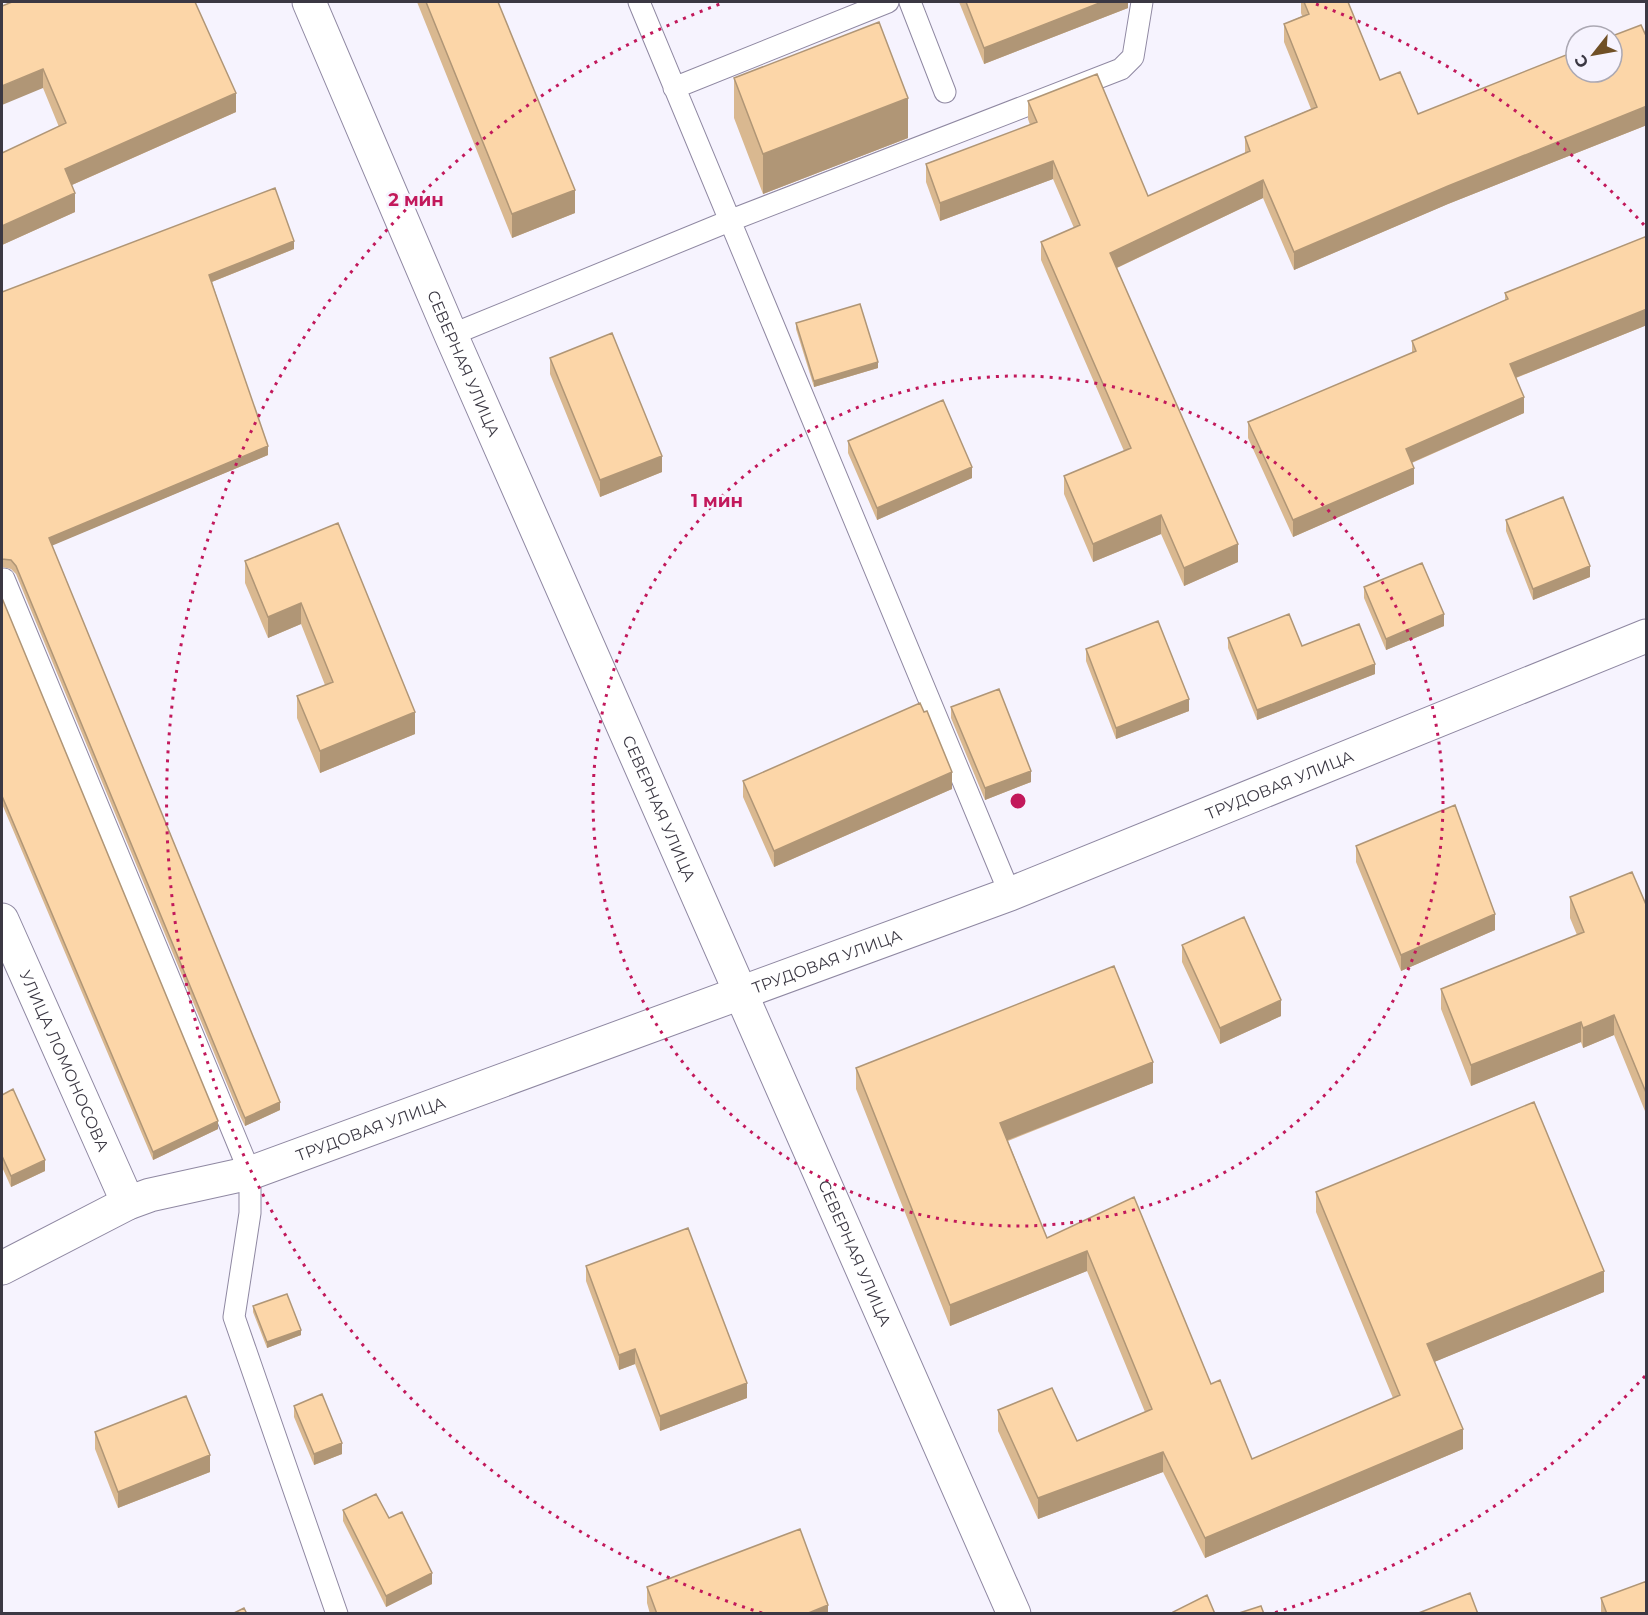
<svg xmlns="http://www.w3.org/2000/svg" width="1648" height="1615" viewBox="0 0 1648 1615" font-family="Montserrat,sans-serif">
	<style>
		.lines { fill: none; stroke-linecap: round; stroke-linejoin: round }
		.service-casing { stroke: #8f88a2; stroke-width: 23 }
		.minor-casing { stroke: #8f88a2; stroke-width: 35 }
		.tertiary-casing { stroke: #8f88a2; stroke-width: 35 }
		.service { stroke: #fff; stroke-width: 21 }
		.minor { stroke: #fff; stroke-width: 33 }
		.tertiary { stroke: #fff; stroke-width: 33 }
		.wall { fill: #d9b890 }
		.shaded-wall { fill: #b09676 }
		.building { fill: #fcd6a8; stroke: #b09676; stroke-width: 1.5 }
		.ring { fill: none; stroke: #c2185b; stroke-width: 3; stroke-dasharray: 3 6 }
		.labels { text-anchor: middle; dominant-baseline: central; stroke-width: 5; stroke-linejoin: round; paint-order: stroke }
		.street-label { font-size: 16px; fill: #3b3843; stroke: #f6f3fe }
		.centre { fill: #c2185b; stroke: #f6f3fe; stroke-width: 3 }
		.ring-label { font-size: 18px; text-anchor: middle; font-weight: bold; fill: #c2185b; stroke: #f6f3fe; stroke-width: 5; stroke-linejoin: round; paint-order: stroke }
	</style>
	<rect width="100%" height="100%" fill="#f6f3fe"/>
	<g class="lines">
		<defs>
			<path id="service" d="M 639,2 L 1010,894
				M 910,2 L 945,92
				M 674,88 L 888,2
				M 451,335 L 729,221 L 1121,69 L 1133,57 L 1142,2
				M 4,579 L 250,1173 L 250,1213 L 234,1317 L 337,1614"/>
			<g id="minor">
				<path id="s1" d="M 2,920 L 128,1203"/>
				<path id="s2" d="M 2,1268 L 128,1203 L 150,1195 L 250,1173 L 1010,894 L 1646,636"/>
			</g>
			<g id="tertiary">
				<path id="s3" d="M 309,2 L 451,335 L 1014,1614"/>
			</g>
		</defs>
		<use href="#service" class="service-casing"/>
		<use href="#minor" class="minor-casing"/>
		<use href="#tertiary" class="tertiary-casing"/>
		<use href="#service" class="service"/>
		<use href="#minor" class="minor"/>
		<use href="#tertiary" class="tertiary"/>
	</g>
	<path class="wall" d="M 417,2 L 498,2 L 575,213 L 512,238 Z
		M 959,2 L 1128,2 L 1128,8 L 984,64 Z
		M 1301,2 L 1348,2 L 1380,80 L 1418,114 L 1647,38 L 1647,125 L 1448,204 L 1294,270 L 1263,198 L 1117,268 L 1238,562 L 1184,586 L 1161,534 L 1093,562 L 1064,494 L 1064,476 L 1124,451 L 1041,260 L 1041,242 L 1074,228 L 1053,179 L 940,221 L 926,182 L 926,164 L 1030,125 L 1028,119 L 1028,101 L 1148,196 L 1245,154 L 1245,137 L 1311,109 L 1284,42 L 1284,24 L 1302,16 L 1301,13 Z
		M 2,6 L 236,112 L 72,185 L 75,212 L 2,245 L 2,153 L 59,127 L 43,88 Z
		M 734,78 L 908,138 L 763,194 L 734,118 Z
		M 1647,236 L 1647,325 L 1516,378 L 1524,413 L 1412,463 L 1414,484 L 1293,537 L 1248,438 L 1248,422 L 1412,353 L 1412,341 L 1505,300 L 1505,293 Z
		M 294,249 L 212,282 L 268,455 L 52,545 L 280,1110 L 245,1126 L 241,1118 L 16,574 L 11,569 L 2,567 L 2,292 Z
		M 796,323 L 878,368 L 814,387 L 796,329 Z
		M 550,358 L 662,472 L 600,497 L 550,374 Z
		M 848,441 L 972,478 L 877,520 L 848,453 Z
		M 1506,520 L 1590,577 L 1533,600 L 1506,531 Z
		M 338,523 L 415,734 L 320,773 L 297,718 L 297,696 L 325,685 L 301,624 L 268,638 L 245,583 L 245,561 Z
		M 1364,587 L 1444,626 L 1386,650 L 1364,598 Z
		M 2,598 L 218,1129 L 153,1160 L 2,804 Z
		M 1228,638 L 1302,646 L 1375,674 L 1257,720 L 1228,648 Z
		M 1086,649 L 1189,711 L 1116,739 L 1086,661 Z
		M 951,707 L 1031,782 L 985,800 L 951,718 Z
		M 743,781 L 952,789 L 774,867 L 743,797 Z
		M 1356,846 L 1495,930 L 1401,971 L 1356,862 Z
		M 1570,897 L 1647,907 L 1647,1116 L 1614,1035 L 1583,1048 L 1581,1042 L 1471,1086 L 1441,1009 L 1441,989 L 1577,935 L 1570,918 Z
		M 1182,945 L 1281,1016 L 1220,1044 L 1182,962 Z
		M 856,1068 L 1153,1083 L 1008,1141 L 1047,1238 L 1134,1197 L 1211,1384 L 1252,1459 L 1393,1398 L 1316,1212 L 1316,1192 L 1604,1292 L 1434,1362 L 1463,1449 L 1205,1558 L 1163,1472 L 1038,1519 L 998,1431 L 998,1410 L 1077,1441 L 1145,1412 L 1087,1271 L 950,1326 L 856,1089 Z
		M 2,1095 L 45,1171 L 11,1187 L 2,1167 Z
		M 586,1266 L 747,1398 L 660,1431 L 635,1364 L 619,1370 L 586,1281 Z
		M 253,1306 L 301,1335 L 267,1348 L 253,1312 Z
		M 294,1406 L 342,1454 L 314,1465 L 294,1417 Z
		M 95,1432 L 210,1472 L 118,1508 L 95,1449 Z
		M 343,1510 L 389,1518 L 432,1584 L 386,1607 L 343,1521 Z
		M 647,1587 L 828,1614 L 650,1614 L 647,1603 Z
		M 1601,1598 L 1647,1614 L 1601,1614 Z"/>
	<path class="shaded-wall" d="M 1102,2 L 1128,2 L 1128,8 L 984,64 L 984,48 Z
		M 43,69 L 43,88 L 2,105 L 2,86 Z
		M 236,93 L 236,112 L 65,188 L 65,169 Z
		M 908,98 L 908,138 L 763,194 L 763,154 Z
		M 1647,106 L 1647,125 L 1448,204 L 1294,270 L 1294,252 L 1448,186 Z
		M 1053,161 L 1053,179 L 940,221 L 940,203 Z
		M 1263,180 L 1263,198 L 1110,271 L 1110,253 Z
		M 575,190 L 575,213 L 512,238 L 512,214 Z
		M 75,193 L 75,212 L 2,245 L 2,226 Z
		M 294,241 L 294,249 L 209,283 L 209,275 Z
		M 1647,309 L 1647,325 L 1510,380 L 1510,364 Z
		M 878,362 L 878,368 L 814,387 L 814,381 Z
		M 1524,397 L 1524,413 L 1406,465 L 1406,449 Z
		M 268,446 L 268,455 L 49,547 L 49,538 Z
		M 662,456 L 662,472 L 600,497 L 600,480 Z
		M 972,467 L 972,478 L 877,520 L 877,508 Z
		M 1414,468 L 1414,484 L 1293,537 L 1293,520 Z
		M 1161,515 L 1161,534 L 1093,562 L 1093,544 Z
		M 1238,544 L 1238,562 L 1184,586 L 1184,568 Z
		M 1590,566 L 1590,577 L 1533,600 L 1533,589 Z
		M 301,603 L 301,624 L 268,638 L 268,617 Z
		M 1444,614 L 1444,626 L 1386,650 L 1386,639 Z
		M 1375,664 L 1375,674 L 1257,720 L 1257,710 Z
		M 1189,699 L 1189,711 L 1116,739 L 1116,728 Z
		M 415,712 L 415,734 L 320,773 L 320,751 Z
		M 1031,771 L 1031,782 L 985,800 L 985,788 Z
		M 952,772 L 952,789 L 774,867 L 774,851 Z
		M 1495,914 L 1495,930 L 1401,971 L 1401,955 Z
		M 1281,1000 L 1281,1016 L 1220,1044 L 1220,1028 Z
		M 1614,1015 L 1614,1035 L 1583,1048 L 1583,1028 Z
		M 1581,1022 L 1581,1042 L 1471,1086 L 1471,1065 Z
		M 1153,1062 L 1153,1083 L 1000,1143 L 1000,1123 Z
		M 280,1102 L 280,1110 L 245,1126 L 245,1118 Z
		M 218,1121 L 218,1129 L 153,1160 L 153,1152 Z
		M 45,1160 L 45,1171 L 11,1187 L 11,1176 Z
		M 1087,1251 L 1087,1271 L 950,1326 L 950,1305 Z
		M 1604,1271 L 1604,1292 L 1427,1365 L 1427,1344 Z
		M 301,1330 L 301,1335 L 267,1348 L 267,1342 Z
		M 635,1349 L 635,1364 L 619,1370 L 619,1355 Z
		M 747,1383 L 747,1398 L 660,1431 L 660,1416 Z
		M 1463,1429 L 1463,1449 L 1205,1558 L 1205,1538 Z
		M 342,1443 L 342,1454 L 314,1465 L 314,1454 Z
		M 1163,1452 L 1163,1472 L 1038,1519 L 1038,1498 Z
		M 210,1455 L 210,1472 L 118,1508 L 118,1492 Z
		M 432,1573 L 432,1584 L 386,1607 L 386,1596 Z
		M 828,1605 L 828,1614 L 806,1614 Z"/>
	<path class="building" d="M 12,2 L 195,2 L 236,93 L 65,169 L 75,193 L 2,226 L 2,153 L 66,123 L 43,69 L 2,86 L 2,6 Z
		M 426,2 L 498,2 L 575,190 L 512,214 Z
		M 966,2 L 1102,2 L 984,48 Z
		M 1304,2 L 1348,2 L 1380,80 L 1400,72 L 1418,114 L 1576,51 L 1576,72 L 1612,72 L 1612,36 L 1641,25 L 1647,38 L 1647,106 L 1448,186 L 1294,252 L 1263,180 L 1110,253 L 1238,544 L 1184,568 L 1161,515 L 1093,544 L 1064,476 L 1131,448 L 1041,242 L 1080,225 L 1053,161 L 940,203 L 926,164 L 1037,122 L 1028,101 L 1097,74 L 1148,196 L 1250,151 L 1245,137 L 1317,107 L 1284,24 L 1309,14 Z
		M 879,22 L 908,98 L 763,154 L 734,78 Z
		M 275,188 L 294,241 L 209,275 L 268,446 L 49,538 L 280,1102 L 245,1118 L 241,1109 L 16,566 L 11,560 L 2,559 L 2,292 Z
		M 1647,236 L 1647,309 L 1510,364 L 1524,397 L 1406,449 L 1414,468 L 1293,520 L 1248,422 L 1416,351 L 1412,341 L 1508,299 L 1505,293 Z
		M 860,304 L 878,362 L 814,381 L 796,323 Z
		M 612,333 L 662,456 L 600,480 L 550,358 Z
		M 943,400 L 972,467 L 877,508 L 848,441 Z
		M 1563,497 L 1590,566 L 1533,589 L 1506,520 Z
		M 338,523 L 415,712 L 320,751 L 297,696 L 333,682 L 301,603 L 268,617 L 245,561 Z
		M 1422,563 L 1444,614 L 1386,639 L 1364,587 Z
		M 2,598 L 218,1121 L 153,1152 L 2,796 Z
		M 1289,614 L 1302,646 L 1359,624 L 1375,664 L 1257,710 L 1228,638 Z
		M 1158,621 L 1189,699 L 1116,728 L 1086,649 Z
		M 999,689 L 1031,771 L 985,788 L 951,707 Z
		M 920,703 L 924,712 L 927,711 L 952,772 L 774,851 L 743,781 Z
		M 1455,805 L 1495,914 L 1401,955 L 1356,846 Z
		M 1632,872 L 1647,907 L 1647,1095 L 1614,1015 L 1583,1028 L 1581,1022 L 1471,1065 L 1441,989 L 1584,932 L 1570,897 Z
		M 1244,917 L 1281,1000 L 1220,1028 L 1182,945 Z
		M 1114,966 L 1153,1062 L 1000,1123 L 1047,1238 L 1134,1197 L 1211,1384 L 1220,1380 L 1252,1459 L 1400,1395 L 1316,1192 L 1534,1102 L 1604,1271 L 1427,1344 L 1463,1429 L 1205,1538 L 1163,1452 L 1038,1498 L 998,1410 L 1052,1388 L 1077,1441 L 1152,1409 L 1087,1251 L 950,1305 L 856,1068 Z
		M 13,1089 L 45,1160 L 11,1176 L 2,1156 L 2,1095 Z
		M 688,1228 L 747,1383 L 660,1416 L 635,1349 L 619,1355 L 586,1266 Z
		M 287,1294 L 301,1330 L 267,1342 L 253,1306 Z
		M 322,1394 L 342,1443 L 314,1454 L 294,1406 Z
		M 186,1396 L 210,1455 L 118,1492 L 95,1432 Z
		M 376,1494 L 389,1518 L 402,1512 L 432,1573 L 386,1596 L 343,1510 Z
		M 800,1529 L 828,1605 L 806,1614 L 657,1614 L 647,1587 Z
		M 1647,1581 L 1647,1614 L 1607,1614 L 1601,1598 Z
		M 1470,1593 L 1478,1614 L 1416,1614 Z
		M 1207,1595 L 1215,1614 L 1174,1614 L 1173,1612 Z
		M 1261,1606 L 1264,1614 L 1236,1614 Z
		M 244,1608 L 247,1614 L 232,1614 Z"/>
	<g class="ring">
		<circle cx="1018" cy="801" r="425"/>
		<path d="M1645 1376A851 851 0 0 1 1274 1613M762 1613A851 851 0 0 1 720 4M1316 4A851 851 0 0 1 1645 226"/>
	</g>
	<g class="labels">
		<g class="street-label">
			<text stroke="none"><textPath href="#s3" startOffset="393">СЕВЕРНАЯ УЛИЦА</textPath></text>
			<text stroke="none"><textPath href="#s2" startOffset="1368">ТРУДОВАЯ УЛИЦА</textPath></text>
			<text stroke="none"><textPath href="#s3" startOffset="879">СЕВЕРНАЯ УЛИЦА</textPath></text>
			<text stroke="none"><textPath href="#s2" startOffset="882">ТРУДОВАЯ УЛИЦА</textPath></text>
			<text stroke="none"><textPath href="#s1" startOffset="154">УЛИЦА ЛОМОНОСОВА</textPath></text>
			<text stroke="none"><textPath href="#s2" startOffset="396">ТРУДОВАЯ УЛИЦА</textPath></text>
			<text stroke="none"><textPath href="#s3" startOffset="1365">СЕВЕРНАЯ УЛИЦА</textPath></text>
		</g>
	</g>
	<circle cx="1018" cy="801" r="9" class="centre"/>
	<g class="ring-label">
		<text x="416" y="206">2 мин</text>
		<text x="717" y="507">1 мин</text>
	</g>
	<rect width="1648" height="1615" fill="none" stroke="#3b3843" stroke-width="6"/>
	<g transform="translate(1594 54) rotate(239)"><circle r="28" fill="#f6f3fe" stroke="#aba8b3" stroke-width="1.5"/>
	<path d="M0-4.5L10 22L0 15L-10 22Z" fill="#705026"/>
	<text y="-9" font-size="16" font-weight="bold" text-anchor="middle" fill="#3b3843">С</text>
	</g>
</svg>
